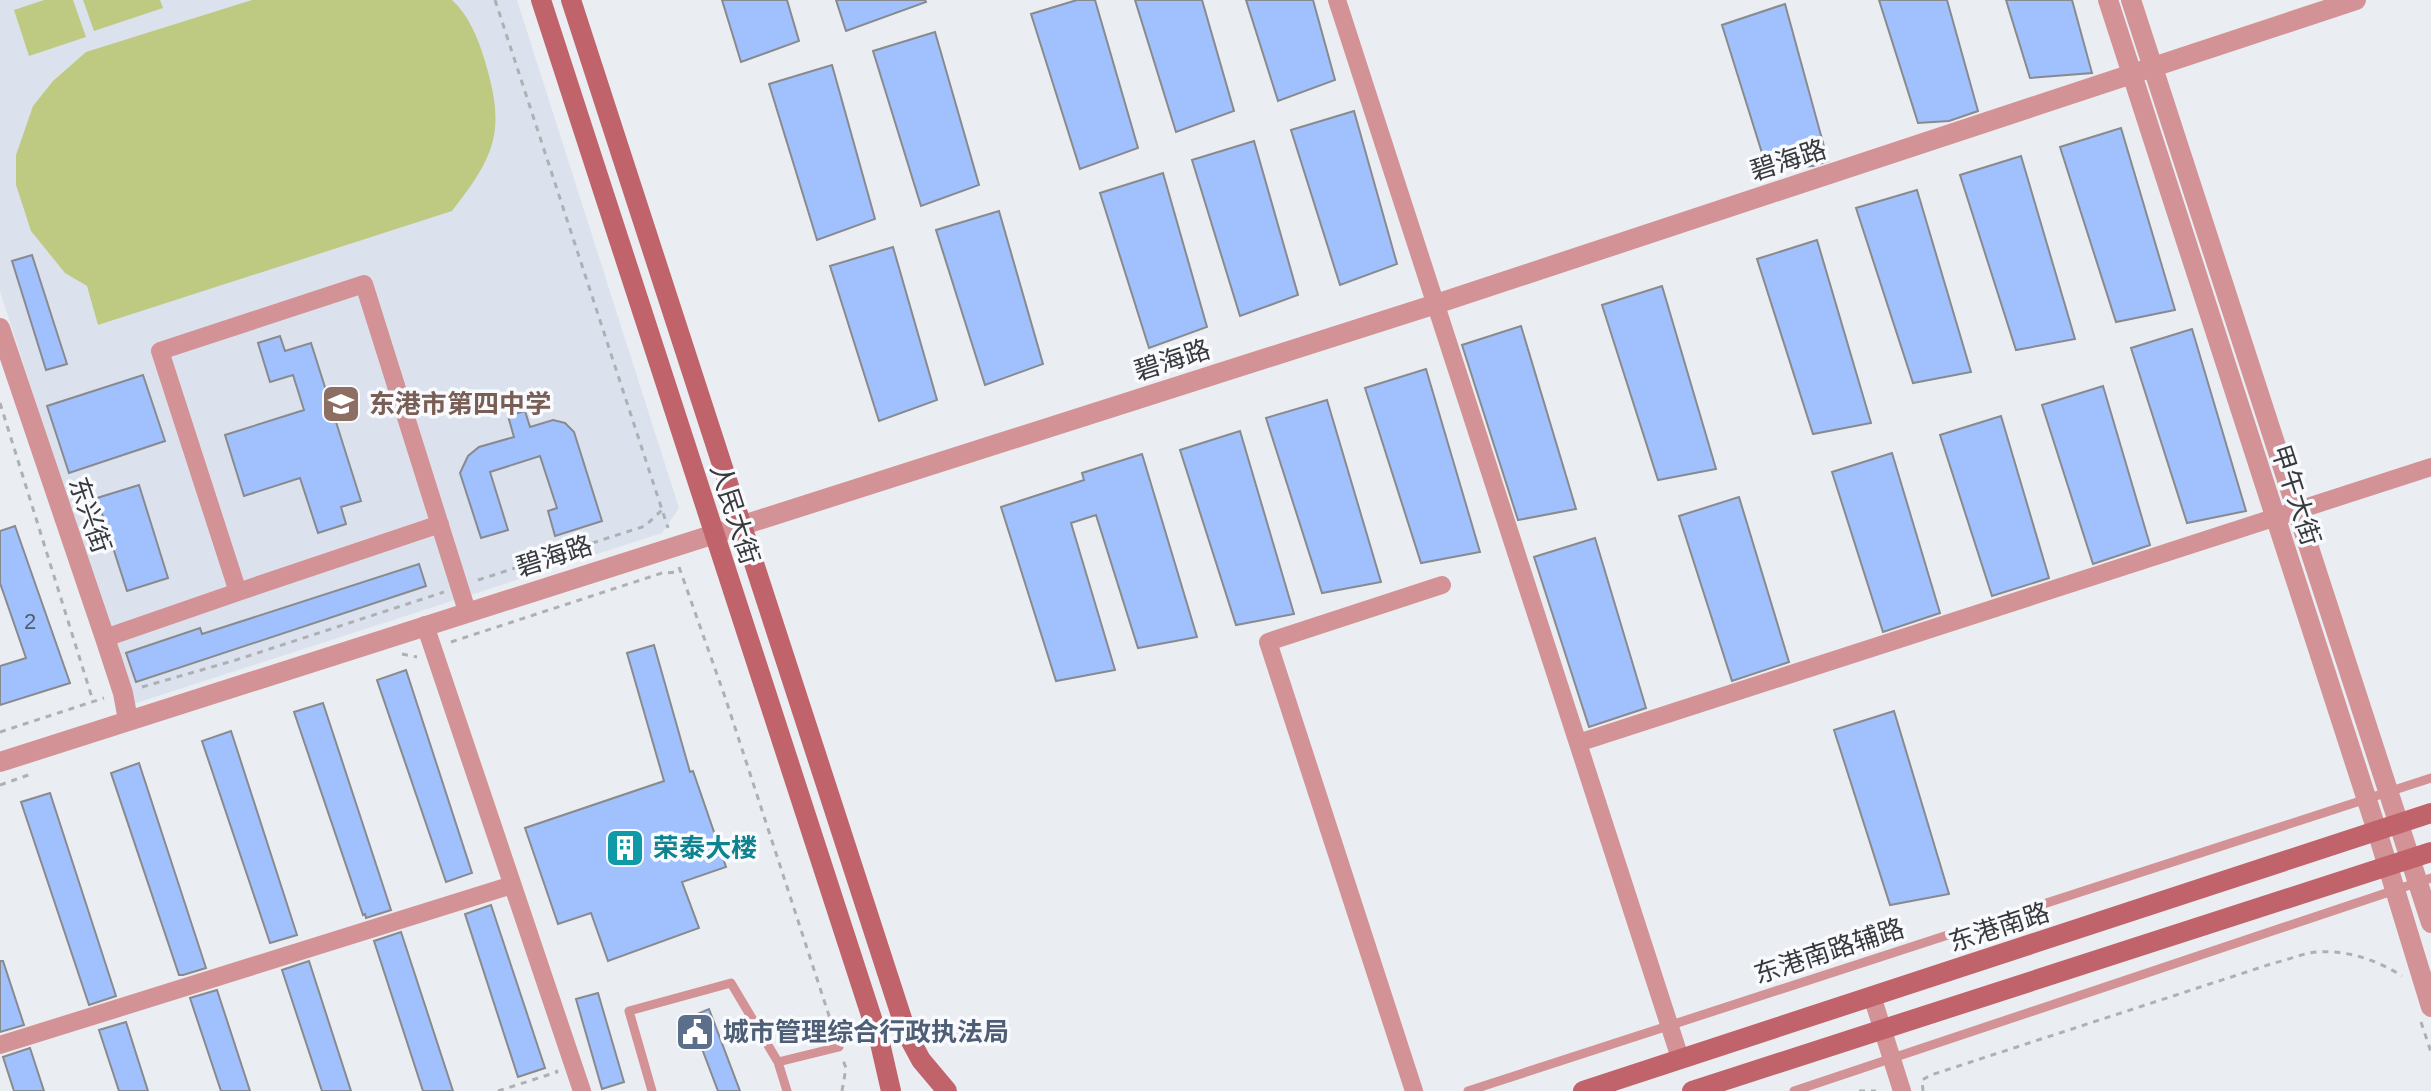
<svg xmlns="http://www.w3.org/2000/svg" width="2431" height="1091" viewBox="0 0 2431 1091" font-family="Arial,'Noto Sans SC',sans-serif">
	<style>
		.built { fill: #dce2ed }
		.green { fill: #beca81 }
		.building { fill: #a1c1fe; stroke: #888a8e; stroke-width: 2 }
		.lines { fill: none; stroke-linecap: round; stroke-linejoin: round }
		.path { stroke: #aeb1b4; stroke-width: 3; stroke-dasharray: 6 6; stroke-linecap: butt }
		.service { stroke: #d39295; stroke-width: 9 }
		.minor { stroke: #d39295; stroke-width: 18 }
		.tertiary { stroke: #d39295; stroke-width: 20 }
		.secondary { stroke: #c1636b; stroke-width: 20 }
		.labels { text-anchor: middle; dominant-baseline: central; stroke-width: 7; stroke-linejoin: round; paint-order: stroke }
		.number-label { font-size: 22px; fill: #525b6b }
		.street-label { font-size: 26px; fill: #38393a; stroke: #f8fafe }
		.education-label { font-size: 26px; font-weight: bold; fill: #785e54; stroke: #f8fafe; text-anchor: start }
		.culture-label { font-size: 26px; font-weight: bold; fill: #0d838f; stroke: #f8fafe; text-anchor: start }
		.service-label { font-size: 26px; font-weight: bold; fill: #4e5e75; stroke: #f8fafe; text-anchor: start }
	</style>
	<rect width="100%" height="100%" fill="#eaedf1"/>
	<path class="built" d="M 0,0 L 517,0 L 679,508 L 662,533 L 133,704 L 0,291 Z"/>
	<path class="green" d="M 44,0 L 73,0 L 86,37 L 29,56 L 14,10 Z
		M 83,0 L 160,0 L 163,8 L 94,31 Z
		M 252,0 L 452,0 C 468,14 478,38 484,58 C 506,129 497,154 452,211 L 98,325 L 87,286 L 65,273 L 31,231 L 16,185 L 16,155 L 33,106 L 53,81 L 86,52 Z"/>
	<path class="building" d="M 722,0 L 787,0 L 799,41 L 741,62 Z
		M 836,0 L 925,0 L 926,2 L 846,31 Z
		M 1077,0 L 1095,0 L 1138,148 L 1080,169 L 1031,14 Z
		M 1135,0 L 1202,0 L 1234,111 L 1176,132 Z
		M 1246,0 L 1313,0 L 1335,80 L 1278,101 Z
		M 1879,0 L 1947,0 L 1978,111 L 1949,121 L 1918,123 Z
		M 2006,0 L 2072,0 L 2092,73 L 2030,78 Z
		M 1785,4 L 1828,161 L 1813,166 L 1767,169 L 1722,25 Z
		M 935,32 L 979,185 L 921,206 L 873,51 Z
		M 832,65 L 875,219 L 817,240 L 769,84 Z
		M 1354,111 L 1397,264 L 1340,285 L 1291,130 Z
		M 2121,128 L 2175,310 L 2116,322 L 2060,147 Z
		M 1254,141 L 1298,295 L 1240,316 L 1192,160 Z
		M 2021,156 L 2075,339 L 2016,350 L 1960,175 Z
		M 1163,173 L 1207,327 L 1149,348 L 1100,193 Z
		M 1917,190 L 1971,372 L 1913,383 L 1856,208 Z
		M 999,211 L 1043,364 L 985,385 L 936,230 Z
		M 1817,240 L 1871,423 L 1813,434 L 1757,259 Z
		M 893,247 L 937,400 L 879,421 L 830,266 Z
		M 32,255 L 67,364 L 46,370 L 12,261 Z
		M 1662,286 L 1716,469 L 1658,480 L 1602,305 Z
		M 1521,326 L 1576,509 L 1518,520 L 1462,345 Z
		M 2192,329 L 2246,511 L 2187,523 L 2131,348 Z
		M 280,336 L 285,351 L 311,343 L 361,501 L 341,507 L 346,524 L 318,533 L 300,478 L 244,496 L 225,435 L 304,410 L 293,375 L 270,382 L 258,343 Z
		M 1426,369 L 1480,552 L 1421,563 L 1365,388 Z
		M 143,375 L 165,441 L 69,473 L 47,406 Z
		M 2103,386 L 2150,545 L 2093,564 L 2042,405 Z
		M 1327,400 L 1381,582 L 1322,593 L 1266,418 Z
		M 525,411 L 530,427 L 553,420 L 565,423 L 574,432 L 602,521 L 555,536 L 548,511 L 557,508 L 540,456 L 490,472 L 508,530 L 481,538 L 460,473 L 468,456 L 479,447 L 514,437 L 508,416 Z
		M 2001,416 L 2049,578 L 1992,596 L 1940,435 Z
		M 1240,431 L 1294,614 L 1236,625 L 1180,450 Z
		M 1892,453 L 1940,613 L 1883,632 L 1832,472 Z
		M 1142,454 L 1197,637 L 1138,648 L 1096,515 L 1071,523 L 1115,670 L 1056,681 L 1001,507 L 1084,480 L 1082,473 Z
		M 139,485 L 168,578 L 127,591 L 97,498 Z
		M 1739,497 L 1789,662 L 1732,681 L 1679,516 Z
		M 15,526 L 70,683 L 0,705 L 0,666 L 26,658 L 0,583 L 0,531 Z
		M 1595,538 L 1646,708 L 1589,727 L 1534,557 Z
		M 419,564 L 426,586 L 136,682 L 126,653 L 200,628 L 202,634 Z
		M 654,645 L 690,772 L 693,771 L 726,867 L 682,882 L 699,928 L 608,961 L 591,913 L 558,924 L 525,828 L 664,781 L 627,653 Z
		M 406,670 L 472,873 L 446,882 L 377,680 Z
		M 323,703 L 391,910 L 366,918 L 365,914 L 363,915 L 294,712 Z
		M 1894,711 L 1949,894 L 1890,905 L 1834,730 Z
		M 231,731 L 297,935 L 270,943 L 202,741 Z
		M 139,763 L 206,968 L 183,975 L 179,975 L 111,773 Z
		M 50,793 L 116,996 L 89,1005 L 21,802 Z
		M 491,905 L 545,1068 L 518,1077 L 465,914 Z
		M 401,932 L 453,1091 L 423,1091 L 374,941 Z
		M 0,961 L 3,961 L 24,1025 L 0,1032 Z
		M 309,961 L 351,1091 L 322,1091 L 282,970 Z
		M 217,990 L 250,1091 L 221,1091 L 190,998 Z
		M 598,993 L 624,1082 L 602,1089 L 576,999 Z
		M 709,1009 L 740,1091 L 718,1091 L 690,1017 Z
		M 126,1022 L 148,1091 L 119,1091 L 99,1030 Z
		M 30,1048 L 44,1091 L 14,1091 L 3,1057 Z"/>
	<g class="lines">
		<path class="path" d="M 495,0 L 668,528
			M 0,403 L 93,701
			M 679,567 L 725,697 L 835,1034
			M 478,580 L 645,526 L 663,509
			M 451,642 L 662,573 L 680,572
			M 402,654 L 417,657
			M 142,687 L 236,660 L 444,592
			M 0,732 L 104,698
			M 0,785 L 34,773
			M 2421,1022 L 2431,1052
			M 498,1091 L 557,1072 L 556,1070
			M 842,1091 L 846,1068 L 843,1060
			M 1859,1091 L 1876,1091
			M 1923,1091 L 1922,1080 L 1931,1075 L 2274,963 C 2288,960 2303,953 2317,952 C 2348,950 2377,960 2402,976"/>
		<path class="service" d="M 652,1091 L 629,1011 L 731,983 L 778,1062
			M 787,1091 L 778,1062 L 839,1047
			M 1468,1091 L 2431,778
			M 1794,1091 L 2431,878"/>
		<path class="minor" d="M 1337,0 L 1680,1058
			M 440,524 L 238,592 L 160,351 L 364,284 L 467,611
			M 425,625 L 582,1091
			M 105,638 L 238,592
			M 1578,743 L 2431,467
			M 1872,996 L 1902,1091
			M 0,1045 L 512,885
			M 1414,1091 L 1268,642 L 1442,585"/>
		<path class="tertiary" d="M 2108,0 L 2377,831 L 2431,1007
			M 2131,0 L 2431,923
			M 0,328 L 105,638 L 123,693 L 128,720
			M 0,762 L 1436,304 L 2356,0"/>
		<path class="secondary" d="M 541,0 L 880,1043 L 891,1091
			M 571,0 L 907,1034 L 921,1060 L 947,1091
			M 1583,1091 L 2431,813
			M 1692,1091 L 2431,852"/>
	</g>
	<defs>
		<symbol id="school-square" viewBox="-11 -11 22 22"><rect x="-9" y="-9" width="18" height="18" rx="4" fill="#8d6e63" stroke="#f8fafe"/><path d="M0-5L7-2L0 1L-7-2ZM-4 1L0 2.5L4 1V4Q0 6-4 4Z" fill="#fff"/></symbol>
		<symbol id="building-square" viewBox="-11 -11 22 22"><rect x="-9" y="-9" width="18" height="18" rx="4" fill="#0f9aa8" stroke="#f8fafe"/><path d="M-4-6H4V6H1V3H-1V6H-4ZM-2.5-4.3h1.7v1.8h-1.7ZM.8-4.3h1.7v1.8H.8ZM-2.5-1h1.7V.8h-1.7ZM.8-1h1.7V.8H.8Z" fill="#fff"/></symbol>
		<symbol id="civic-square" viewBox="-11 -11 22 22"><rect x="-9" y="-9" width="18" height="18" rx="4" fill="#5c6f8a" stroke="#f8fafe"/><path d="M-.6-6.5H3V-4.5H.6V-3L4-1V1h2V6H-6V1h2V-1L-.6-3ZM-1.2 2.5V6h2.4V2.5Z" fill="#fff"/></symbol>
	</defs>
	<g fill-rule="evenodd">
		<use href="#school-square" x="319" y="382" width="44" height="44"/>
		<use href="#building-square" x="603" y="826" width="44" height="44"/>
		<use href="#civic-square" x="673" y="1010" width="44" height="44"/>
	</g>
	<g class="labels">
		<g class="number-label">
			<text x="30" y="621">2</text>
		</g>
		<g class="street-label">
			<text transform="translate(1788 160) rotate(-18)">碧海路</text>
			<text transform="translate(1172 360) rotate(-18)">碧海路</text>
			<text transform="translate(2296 495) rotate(72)">甲午大街</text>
			<text transform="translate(735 514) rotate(72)">人民大街</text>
			<text transform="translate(90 515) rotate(71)">东兴街</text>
			<text transform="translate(554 556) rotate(-18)">碧海路</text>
			<text transform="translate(1999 927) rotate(-18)">东港南路</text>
			<text transform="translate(1829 951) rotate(-18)">东港南路辅路</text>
		</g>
		<g class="education-label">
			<text x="369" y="404">东港市第四中学</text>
		</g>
		<g class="culture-label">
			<text x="653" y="848">荣泰大楼</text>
		</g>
		<g class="service-label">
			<text x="723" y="1032">城市管理综合行政执法局</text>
		</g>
	</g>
</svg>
